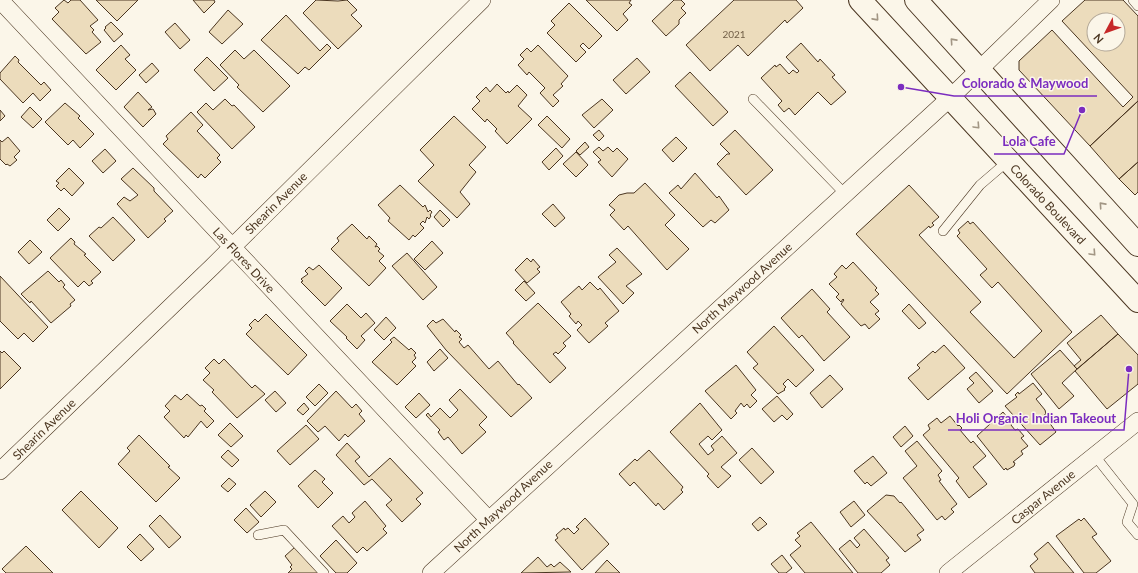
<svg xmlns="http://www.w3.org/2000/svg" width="1138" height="573" viewBox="0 0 1138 573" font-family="Lato,sans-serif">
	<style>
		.building { fill: #ecdcbc; stroke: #4a3520; fill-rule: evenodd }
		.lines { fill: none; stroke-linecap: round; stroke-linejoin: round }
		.lane-casing { stroke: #4a3520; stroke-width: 10 }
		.street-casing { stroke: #4a3520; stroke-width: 18 }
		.primary-casing { stroke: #4a3520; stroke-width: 24 }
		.lane { stroke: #fbf6e9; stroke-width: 9 }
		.street { stroke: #fbf6e9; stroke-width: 17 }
		.primary { stroke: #fbf6e9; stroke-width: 22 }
		.oneway { stroke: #a29684 }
		.labels { text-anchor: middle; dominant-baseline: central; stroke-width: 3; stroke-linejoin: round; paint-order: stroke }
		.number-label { font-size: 10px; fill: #725f47 }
		.street-label { font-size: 12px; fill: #4a3520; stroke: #fbf6e9 }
		.leader { fill: none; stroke: #7b2cbf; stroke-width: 1.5 }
		.callout-dot { fill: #7b2cbf; stroke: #fbf6e9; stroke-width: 1.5 }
		.callout-label { font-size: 13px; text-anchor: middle; font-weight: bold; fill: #7b2cbf; stroke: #fbf6e9; stroke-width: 3; stroke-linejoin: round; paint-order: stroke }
	</style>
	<rect width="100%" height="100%" fill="#fbf6e9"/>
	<path class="building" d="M 64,0 L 68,3 L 71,0 L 80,0 L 98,20 L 90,26 L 94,30 L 92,32 L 101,42 L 86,54 L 52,19 L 59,12 L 55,8 Z
		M 96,0 L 138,0 L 117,21 Z
		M 193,0 L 214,0 L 215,2 L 204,13 Z
		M 316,0 L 338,1 L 347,0 L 357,10 L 351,15 L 362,26 L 338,49 L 303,13 Z
		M 586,0 L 631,0 L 629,3 L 632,5 L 623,14 L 628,20 L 617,31 Z
		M 674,0 L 681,0 L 685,4 L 681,8 L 686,13 L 679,20 L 679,24 L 666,36 L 652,21 Z
		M 734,0 L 796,0 L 803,8 L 787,23 L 785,20 L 748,56 L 738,45 L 710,71 L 686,45 Z
		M 1085,0 L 1123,0 L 1138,16 L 1138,101 L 1090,146 L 1019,70 L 1019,61 L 1052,30 L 1123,107 L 1133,97 L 1062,21 ZM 1094,20 L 1118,20 L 1118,44 L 1094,44 Z
		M 569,3 L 602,36 L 589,49 L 583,43 L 580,46 L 586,52 L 576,62 L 547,33 L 555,25 L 551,21 Z
		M 228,10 L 243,24 L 222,44 L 209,32 Z
		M 286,15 L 320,51 L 327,44 L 331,48 L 309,70 L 305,67 L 298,74 L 261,40 Z
		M 111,22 L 123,34 L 114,42 L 104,30 L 106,28 L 105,27 Z
		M 175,23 L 190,40 L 180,49 L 165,32 Z
		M 801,43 L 818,62 L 820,59 L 835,75 L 832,77 L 846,92 L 831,105 L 818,92 L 795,115 L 789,108 L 784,112 L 778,105 L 782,101 L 761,78 L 775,65 L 776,67 L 780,64 L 789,74 L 793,70 L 797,73 L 799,71 L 786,57 Z
		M 121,45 L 130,55 L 125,59 L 136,70 L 116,90 L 96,70 Z
		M 538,45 L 568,76 L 561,84 L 563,86 L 553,95 L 559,101 L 553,107 L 540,93 L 545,88 L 529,72 L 527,75 L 518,65 L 524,59 L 520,55 L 527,48 L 531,52 Z
		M 235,50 L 244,59 L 254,50 L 290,86 L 263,112 L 237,87 L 239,85 L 220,65 Z
		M 15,56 L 19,60 L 18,62 L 41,85 L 44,82 L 51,90 L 40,101 L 33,93 L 23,103 L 0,79 L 0,73 Z
		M 207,57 L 228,78 L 214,91 L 194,70 Z
		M 637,58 L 650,72 L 626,94 L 613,80 Z
		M 152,63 L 159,71 L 146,83 L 139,75 Z
		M 690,72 L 728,112 L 713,126 L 675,86 Z
		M 497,84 L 506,93 L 508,91 L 509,93 L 517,85 L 527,95 L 518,106 L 532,119 L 507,144 L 495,131 L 497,129 L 487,119 L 485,122 L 472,109 L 480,101 L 476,97 L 486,87 L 490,92 Z
		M 138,92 L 152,107 L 148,110 L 153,109 L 156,114 L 143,127 L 124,107 Z
		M 225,99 L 232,106 L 234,105 L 255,127 L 232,149 L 197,112 L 206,103 L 213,110 Z
		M 602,99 L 613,110 L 594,128 L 582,115 Z
		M 1138,101 L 1138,162 L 1119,179 L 1090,146 Z
		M 65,103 L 80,116 L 78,118 L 94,134 L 80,148 L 73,140 L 68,145 L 45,122 Z
		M 30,107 L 42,119 L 33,128 L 21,117 Z
		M 0,110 L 5,116 L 0,121 Z
		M 191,112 L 203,125 L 197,131 L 220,155 L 217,158 L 221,162 L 205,178 L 201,174 L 198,178 L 163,144 L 168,139 L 166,136 Z
		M 454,116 L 486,147 L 469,165 L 476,172 L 460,192 L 470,204 L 457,218 L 418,181 L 434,165 L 420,150 Z
		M 547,116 L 570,139 L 562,148 L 538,125 Z
		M 599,130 L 604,136 L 599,141 L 593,135 Z
		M 735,130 L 773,170 L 746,195 L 717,164 L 727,154 L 730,154 L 720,144 Z
		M 8,137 L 20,151 L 14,157 L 17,160 L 10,166 L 7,164 L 6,165 L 0,159 L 0,140 L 2,142 Z
		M 676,137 L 687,148 L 673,162 L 662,150 Z
		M 585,142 L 589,147 L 580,155 L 576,151 Z
		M 599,147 L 603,151 L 608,147 L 613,152 L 617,148 L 628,159 L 612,177 L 598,162 L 601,160 L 593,152 Z
		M 556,148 L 563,156 L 549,170 L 542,162 Z
		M 105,149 L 116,161 L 103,173 L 92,161 Z
		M 576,152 L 588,165 L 576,177 L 563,164 Z
		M 1138,162 L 1138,192 L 1135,195 L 1119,179 Z
		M 69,168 L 84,183 L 72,196 L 64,188 L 61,191 L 56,186 L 59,183 L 56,181 Z
		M 133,168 L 154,188 L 154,191 L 173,211 L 164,219 L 166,221 L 148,238 L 117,204 L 124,197 L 130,201 L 138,195 L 121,179 Z
		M 695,173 L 717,198 L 719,196 L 729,210 L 715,223 L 711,220 L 703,227 L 669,193 L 678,185 L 681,189 Z
		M 645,183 L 675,215 L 665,225 L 689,249 L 667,270 L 628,226 L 624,230 L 610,215 L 615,210 L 609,205 L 619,195 L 627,193 L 634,193 Z
		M 400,185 L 423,207 L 425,205 L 428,212 L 430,210 L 432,212 L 430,215 L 431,216 L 429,219 L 427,217 L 425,223 L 423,221 L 420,224 L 424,228 L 415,237 L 413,235 L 409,240 L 388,221 L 390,218 L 378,205 Z
		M 909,185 L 939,217 L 932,223 L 934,225 L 930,228 L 929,226 L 919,235 L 981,302 L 970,312 L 1014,358 L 1042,331 L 998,282 L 992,288 L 980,275 L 987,269 L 957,236 L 960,233 L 958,230 L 968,221 L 970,224 L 973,222 L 1072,332 L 1007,394 L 856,234 Z
		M 553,204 L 565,218 L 555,227 L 542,214 Z
		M 59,208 L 70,219 L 58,231 L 47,220 Z
		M 440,210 L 450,220 L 443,227 L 434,217 Z
		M 113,217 L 135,240 L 113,261 L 89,236 L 99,227 L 101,228 Z
		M 352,224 L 367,239 L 369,236 L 377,244 L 375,247 L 377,246 L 380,249 L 378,251 L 384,256 L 379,261 L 386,268 L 369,286 L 331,249 L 339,241 L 337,238 Z
		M 71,238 L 75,242 L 74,244 L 86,254 L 84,255 L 101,272 L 91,281 L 93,283 L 89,286 L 84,281 L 78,287 L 50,258 Z
		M 30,240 L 42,252 L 29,264 L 18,252 Z
		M 432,241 L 443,253 L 425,270 L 414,259 Z
		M 617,248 L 642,274 L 626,286 L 634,293 L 623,304 L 598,277 L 616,262 L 609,255 Z
		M 407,253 L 437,287 L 423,300 L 392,266 Z
		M 527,258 L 531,262 L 533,259 L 540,267 L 537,269 L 540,272 L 527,283 L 515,270 Z
		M 853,262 L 877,288 L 875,290 L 879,294 L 870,302 L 879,311 L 875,314 L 880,319 L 869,329 L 865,324 L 861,326 L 847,311 L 841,304 L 844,300 L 843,299 L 841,302 L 836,297 L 839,294 L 829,284 L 837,277 L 834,274 L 842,265 L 846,269 Z
		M 319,265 L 342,288 L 325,306 L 301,282 L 303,281 L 301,279 L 308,274 L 305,271 L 309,267 L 313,270 Z
		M 48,271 L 59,282 L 61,280 L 65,285 L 63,287 L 75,300 L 70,304 L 71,306 L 51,323 L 31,301 L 30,303 L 21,294 Z
		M 0,276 L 48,327 L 33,342 L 24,333 L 18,339 L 0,321 Z
		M 524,281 L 535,293 L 526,301 L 515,290 Z
		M 590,282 L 598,290 L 600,288 L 619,311 L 605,323 L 608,326 L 589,343 L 577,330 L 582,325 L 578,321 L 576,324 L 569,316 L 571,314 L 561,302 L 579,286 L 582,290 Z
		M 812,289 L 830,309 L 827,312 L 850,337 L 824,361 L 802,335 L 799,338 L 781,318 Z
		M 538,303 L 571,336 L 563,343 L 566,346 L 558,354 L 556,352 L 553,354 L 566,368 L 550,383 L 513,343 L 514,342 L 506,333 Z
		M 347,304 L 361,318 L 366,313 L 375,323 L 361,336 L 365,340 L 357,349 L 346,338 L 347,337 L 330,321 Z
		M 909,304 L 926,323 L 919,329 L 902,311 Z
		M 266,314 L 307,355 L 288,375 L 246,334 L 252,328 L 249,325 L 255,319 L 258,322 Z
		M 1101,315 L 1118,334 L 1077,369 L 1074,366 L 1081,360 L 1067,343 Z
		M 386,317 L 396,328 L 384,340 L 374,330 Z
		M 443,319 L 455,332 L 456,330 L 461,335 L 459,337 L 462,339 L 459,342 L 464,348 L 468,345 L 489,369 L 498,361 L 518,385 L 519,384 L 532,398 L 511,417 L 446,350 L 427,326 L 433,320 L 436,323 Z
		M 774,326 L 814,370 L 796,387 L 788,379 L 783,384 L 786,387 L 784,389 L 785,390 L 778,394 L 753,368 L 758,364 L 747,352 Z
		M 1118,334 L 1138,355 L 1138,384 L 1107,409 L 1075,371 Z
		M 394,337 L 409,350 L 411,348 L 416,353 L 414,355 L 416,358 L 412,362 L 416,366 L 397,385 L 372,362 L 392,342 L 390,340 Z
		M 944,345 L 965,368 L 928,400 L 908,378 L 920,368 L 917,365 L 933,351 L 935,353 Z
		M 440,349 L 448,358 L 434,371 L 427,362 Z
		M 1060,350 L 1077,369 L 1062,383 L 1074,396 L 1059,409 L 1031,374 Z
		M 0,351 L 2,353 L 4,351 L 21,368 L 0,389 Z
		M 214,359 L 219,364 L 224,359 L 252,388 L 255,385 L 265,394 L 237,418 L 212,392 L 214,390 L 203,380 L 210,373 L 205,368 Z
		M 736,365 L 756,390 L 751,395 L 757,401 L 750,408 L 747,404 L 744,407 L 741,403 L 735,411 L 737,413 L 731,419 L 705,391 Z
		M 976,372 L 993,391 L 979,403 L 967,389 L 974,383 L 969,378 Z
		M 830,375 L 843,389 L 822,408 L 810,393 Z
		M 1033,383 L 1042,394 L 1036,399 L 1045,410 L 1046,414 L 1044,415 L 1056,432 L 1040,445 L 1005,406 L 1017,397 L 1015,395 L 1018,392 L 1019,394 Z
		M 319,384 L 328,393 L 315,406 L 306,397 Z
		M 460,389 L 487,417 L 479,425 L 486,432 L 462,454 L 448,437 L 444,440 L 438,432 L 440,430 L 426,415 L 428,413 L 431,417 L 440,408 L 450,418 L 458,410 L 449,400 Z
		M 275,391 L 286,403 L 276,412 L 265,400 Z
		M 336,391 L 352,408 L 356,404 L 362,411 L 359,414 L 365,421 L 348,437 L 345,434 L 339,441 L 325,426 L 318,432 L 307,421 Z
		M 419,393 L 430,405 L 416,418 L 405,407 Z
		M 187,394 L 200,406 L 202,405 L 206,409 L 204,411 L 214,421 L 207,428 L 201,421 L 188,437 L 186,435 L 184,438 L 164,417 L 170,411 L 165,406 L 175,395 L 181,400 Z
		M 777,396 L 793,414 L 787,420 L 782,415 L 774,422 L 762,409 Z
		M 304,403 L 309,409 L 303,415 L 297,410 Z
		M 700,403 L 722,430 L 712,440 L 708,436 L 699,444 L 708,455 L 714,450 L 711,446 L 722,436 L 737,453 L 721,467 L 731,476 L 718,488 L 707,476 L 709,474 L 670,432 Z
		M 1003,412 L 1007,417 L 1005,418 L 1012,423 L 1011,425 L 1015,430 L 1018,429 L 1024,436 L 1021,438 L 1028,446 L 1021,451 L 1023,454 L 1013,462 L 1015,463 L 1014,466 L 1007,470 L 1006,468 L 1004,470 L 977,436 Z
		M 950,416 L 958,426 L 959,425 L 962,428 L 960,430 L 971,443 L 973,441 L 986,456 L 973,467 L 987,484 L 969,498 L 956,481 L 959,478 L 923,435 L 930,429 L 928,425 L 937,418 L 941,423 Z
		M 230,423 L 243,436 L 231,447 L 218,435 Z
		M 306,425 L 319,439 L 290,465 L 277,451 Z
		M 905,426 L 913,436 L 901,447 L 893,437 Z
		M 139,435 L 170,466 L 168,467 L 180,478 L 156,502 L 118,464 L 130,451 L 127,448 Z
		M 917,441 L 942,471 L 938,475 L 941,480 L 939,481 L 957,504 L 951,509 L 954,512 L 945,520 L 942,516 L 937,520 L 903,478 L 917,466 L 905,451 Z
		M 347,443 L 360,457 L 355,461 L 369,477 L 390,458 L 423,493 L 416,499 L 421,504 L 402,522 L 386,505 L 392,500 L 372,479 L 364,485 L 336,455 Z
		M 752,448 L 774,472 L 761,484 L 739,460 Z
		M 228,450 L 239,460 L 232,467 L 221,457 Z
		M 649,450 L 683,487 L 681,490 L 683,492 L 664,510 L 658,503 L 656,506 L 634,482 L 630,486 L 619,474 L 635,459 L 637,461 Z
		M 873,456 L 887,473 L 871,486 L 867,482 L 865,484 L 854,471 Z
		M 315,470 L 325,479 L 322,482 L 333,493 L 318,508 L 298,486 Z
		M 229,478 L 236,484 L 228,492 L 221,486 Z
		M 81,491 L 118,528 L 99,548 L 62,510 Z
		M 265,491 L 276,502 L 261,517 L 250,505 Z
		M 886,495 L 894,496 L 900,503 L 901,502 L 924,530 L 917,535 L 921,540 L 905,552 L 867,511 Z
		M 365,501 L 386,526 L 383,529 L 387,533 L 367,551 L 363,547 L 357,553 L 332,526 L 343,516 L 349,523 L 355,517 L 352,513 Z
		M 854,501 L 865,515 L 851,527 L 840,512 Z
		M 246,508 L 259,522 L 247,533 L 234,520 Z
		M 160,515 L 181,537 L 169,548 L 149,526 Z
		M 760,517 L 767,524 L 758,531 L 752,524 Z
		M 585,518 L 609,544 L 582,570 L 555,540 L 558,538 L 556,535 L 564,528 L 565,530 L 568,528 L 574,534 L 579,529 L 576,527 Z
		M 1084,518 L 1097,534 L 1092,537 L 1111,561 L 1096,573 L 1084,573 L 1056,536 L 1079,519 L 1081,521 Z
		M 811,522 L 853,573 L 805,573 L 790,555 L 801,546 L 795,540 L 800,536 L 797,533 Z
		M 864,529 L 889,558 L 886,560 L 890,565 L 881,573 L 858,573 L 839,549 L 850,540 L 857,548 L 860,545 L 854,538 Z
		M 140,534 L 154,549 L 141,561 L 127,547 Z
		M 336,540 L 357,563 L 347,573 L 336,573 L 320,556 Z
		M 1048,542 L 1074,573 L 1035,573 L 1030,566 L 1038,559 L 1034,554 Z
		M 26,546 L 53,573 L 6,573 L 2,569 Z
		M 295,547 L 318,573 L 288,573 L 292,569 L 290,567 L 292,565 L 285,556 Z
		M 782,555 L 792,568 L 786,573 L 779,573 L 771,564 Z
		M 538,557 L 547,567 L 551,564 L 554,567 L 560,562 L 571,572 L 521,573 Z
		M 607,560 L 620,573 L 595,573 Z"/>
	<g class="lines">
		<defs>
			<path id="lane" d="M 1133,0 L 1138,6
				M 753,99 L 845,194
				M 943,231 L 980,185 L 1008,161
				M 1095,456 L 1133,504 L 1127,522 L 1138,535
				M 258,535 L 284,530 L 324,573"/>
			<path id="street" d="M 0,0 L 489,520
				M 0,471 L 212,267 L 482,0
				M 431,573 L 950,98 L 1051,0
				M 948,573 L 1138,421"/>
			<path id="primary" d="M 860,0 L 1138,301
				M 916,0 L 1138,245"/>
		</defs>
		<use href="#lane" class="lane-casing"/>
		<use href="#street" class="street-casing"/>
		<use href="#primary" class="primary-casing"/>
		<use href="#lane" class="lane"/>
		<use href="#street" class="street"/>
		<use href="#primary" class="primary"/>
	</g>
	<defs><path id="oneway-chevron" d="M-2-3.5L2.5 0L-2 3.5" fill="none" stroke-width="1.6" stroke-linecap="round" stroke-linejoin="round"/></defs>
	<g class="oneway">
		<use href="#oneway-chevron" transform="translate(876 18) rotate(48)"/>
		<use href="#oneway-chevron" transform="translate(953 41) rotate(-132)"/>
		<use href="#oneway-chevron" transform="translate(977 126) rotate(47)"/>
		<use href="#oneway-chevron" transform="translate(1102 205) rotate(-132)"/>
		<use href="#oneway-chevron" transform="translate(1093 253) rotate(47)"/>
	</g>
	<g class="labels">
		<g class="number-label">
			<text x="734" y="34">2021</text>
		</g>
		<g class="street-label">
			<text transform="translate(276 203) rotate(-45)">Shearin Avenue</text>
			<text transform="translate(1048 204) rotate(47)">Colorado Boulevard</text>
			<text transform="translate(244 260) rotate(47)">Las Flores Drive</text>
			<text transform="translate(742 288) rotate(-42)">North Maywood Avenue</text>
			<text transform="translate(44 429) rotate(-44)">Shearin Avenue</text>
			<text transform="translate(1043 497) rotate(-39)">Caspar Avenue</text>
			<text transform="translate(503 506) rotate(-43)">North Maywood Avenue</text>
		</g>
	</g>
	<path class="leader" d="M901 87L954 96H1097M1082 110L1064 154H994M1129 369L1124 430H948"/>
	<g class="callout-dot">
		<circle cx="901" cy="87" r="4"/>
		<circle cx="1082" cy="110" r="4"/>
		<circle cx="1129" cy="369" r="4"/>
	</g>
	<g class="callout-label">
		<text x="1025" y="88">Colorado &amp; Maywood</text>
		<text x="1029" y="146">Lola Cafe</text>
		<text x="1036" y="423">Holi Organic Indian Takeout</text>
	</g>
	<g transform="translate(1106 32) rotate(229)"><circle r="19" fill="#fbf6e9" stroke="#b4a999"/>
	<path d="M0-3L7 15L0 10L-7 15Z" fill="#c62828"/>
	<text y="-6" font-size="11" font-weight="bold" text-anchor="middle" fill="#4a3520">N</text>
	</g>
</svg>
